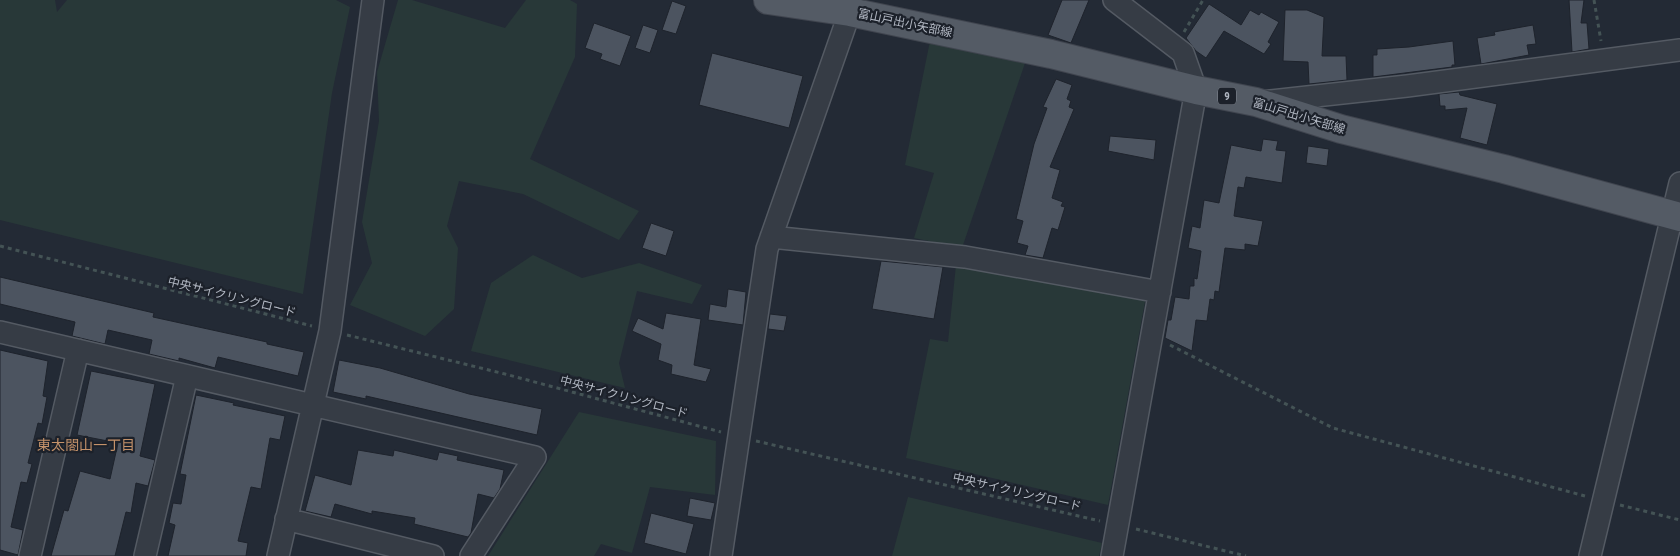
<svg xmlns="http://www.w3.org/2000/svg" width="1680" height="556" viewBox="0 0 1680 556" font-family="'Roboto Condensed','Noto Sans JP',sans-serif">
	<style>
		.green { fill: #283838 }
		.building { fill: #4c5460; stroke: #1e232c }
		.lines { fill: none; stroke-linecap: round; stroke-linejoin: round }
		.minor-casing { stroke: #545a63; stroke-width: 24 }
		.major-casing { stroke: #40454f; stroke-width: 30 }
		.path { stroke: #445355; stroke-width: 3; stroke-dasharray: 4 4; stroke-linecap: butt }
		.minor { stroke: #363c45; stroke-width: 21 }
		.major { stroke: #545b65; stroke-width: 28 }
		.labels { text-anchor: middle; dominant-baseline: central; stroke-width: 4.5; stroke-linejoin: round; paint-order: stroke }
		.shield { fill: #1c212a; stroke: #848a94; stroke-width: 1 }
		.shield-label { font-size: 11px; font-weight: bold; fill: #b1b7c2 }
		.street-label { font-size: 12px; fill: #b1b7c2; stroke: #1c212a }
		.neighbourhood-label { font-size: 14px; fill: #c4926a; stroke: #1c212a }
	</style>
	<rect width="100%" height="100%" fill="#232a35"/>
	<path class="green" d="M 0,0 L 55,0 L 57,12 L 67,0 L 336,0 L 350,7 L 332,93 L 303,294 L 0,220 Z
		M 398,0 L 412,0 L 505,28 L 526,0 L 570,0 L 577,4 L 575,57 L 530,159 L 639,211 L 619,240 L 523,194 L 459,181 L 447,226 L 458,248 L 454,309 L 425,336 L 350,305 L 372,263 L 362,222 L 379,121 L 377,72 Z
		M 930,41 L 1025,63 L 962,248 L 914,238 L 934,173 L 905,165 Z
		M 533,255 L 582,278 L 639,263 L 702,285 L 692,304 L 637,291 L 619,363 L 625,388 L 471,351 L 491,283 Z
		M 956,265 L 1146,296 L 1108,505 L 906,458 L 930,339 L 948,342 Z
		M 579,412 L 716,441 L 715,495 L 650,487 L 632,553 L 601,544 L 594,556 L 488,556 Z
		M 908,497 L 1102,543 L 1099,556 L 892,556 Z"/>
	<path class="building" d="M 1062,0 L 1089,0 L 1071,43 L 1048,35 Z
		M 1569,0 L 1584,0 L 1581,23 L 1587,23 L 1589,49 L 1572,52 Z
		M 672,1 L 686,6 L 676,34 L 662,30 Z
		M 1209,4 L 1241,25 L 1250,10 L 1259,15 L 1261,12 L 1279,22 L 1268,42 L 1271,44 L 1264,54 L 1224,31 L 1206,58 L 1196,51 L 1186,38 Z
		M 1285,10 L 1307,10 L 1324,17 L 1322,56 L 1346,56 L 1347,80 L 1309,84 L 1308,62 L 1283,61 Z
		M 594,23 L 631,36 L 620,66 L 600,59 L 602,54 L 585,48 Z
		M 643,25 L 658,30 L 650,53 L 635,48 Z
		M 1533,25 L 1536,44 L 1527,45 L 1529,55 L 1481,64 L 1477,38 L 1495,35 L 1494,32 Z
		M 1453,41 L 1455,65 L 1452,65 L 1452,67 L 1373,77 L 1373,55 L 1377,55 L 1377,49 L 1409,47 Z
		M 712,53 L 803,76 L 789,128 L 699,105 Z
		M 1056,79 L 1072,85 L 1067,99 L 1071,101 L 1069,107 L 1074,109 L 1050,167 L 1060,170 L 1052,198 L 1063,202 L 1061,206 L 1065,207 L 1058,230 L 1052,228 L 1043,258 L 1025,255 L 1028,246 L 1017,243 L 1023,221 L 1016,219 L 1034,144 L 1047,108 L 1043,107 Z
		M 1459,92 L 1460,95 L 1497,104 L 1487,145 L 1460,138 L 1467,108 L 1445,110 L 1445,106 L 1440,106 L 1439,94 Z
		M 1110,136 L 1156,140 L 1154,160 L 1108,151 Z
		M 1263,139 L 1278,141 L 1276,150 L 1286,151 L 1282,183 L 1246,177 L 1244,188 L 1238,187 L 1234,216 L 1263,221 L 1258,246 L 1245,244 L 1245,250 L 1225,248 L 1219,292 L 1215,291 L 1214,300 L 1210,299 L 1207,321 L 1196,320 L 1192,351 L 1165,338 L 1168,320 L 1171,320 L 1175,297 L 1189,299 L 1190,286 L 1194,286 L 1194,278 L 1197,279 L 1201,251 L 1188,248 L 1192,226 L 1200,228 L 1204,200 L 1219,203 L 1231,145 L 1261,151 Z
		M 1308,146 L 1329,149 L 1327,166 L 1306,163 Z
		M 651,223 L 674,231 L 666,256 L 642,248 Z
		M 881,261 L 943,267 L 934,319 L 872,309 Z
		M 0,277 L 154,313 L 153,317 L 267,342 L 267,344 L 304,352 L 298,376 L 218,357 L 215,368 L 179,358 L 179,361 L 149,354 L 152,340 L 108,330 L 105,344 L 72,336 L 75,322 L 0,304 Z
		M 728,289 L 746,292 L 743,325 L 708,320 L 710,304 L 726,307 Z
		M 666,313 L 701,319 L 694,365 L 711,369 L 706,382 L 671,374 L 672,365 L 658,360 L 661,344 L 632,331 L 638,318 L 663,329 Z
		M 770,314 L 787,316 L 784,331 L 768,329 Z
		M 0,350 L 48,361 L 43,396 L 47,397 L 42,424 L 38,423 L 28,463 L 32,464 L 27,483 L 21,482 L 11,527 L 23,530 L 18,555 L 0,550 Z
		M 339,360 L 380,368 L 469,394 L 542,409 L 537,435 L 366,396 L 366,399 L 333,392 Z
		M 91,371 L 155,384 L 140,456 L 155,460 L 148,486 L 136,483 L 131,513 L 126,512 L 115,556 L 51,556 L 64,510 L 68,511 L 80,471 L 110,479 L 118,443 L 77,435 Z
		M 196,395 L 234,403 L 233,405 L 285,416 L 280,440 L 270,438 L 261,489 L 251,487 L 238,541 L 248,543 L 246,556 L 168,556 L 175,525 L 169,523 L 173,503 L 181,504 L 186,475 L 180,474 Z
		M 358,450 L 393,456 L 394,450 L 437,460 L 439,452 L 458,456 L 457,460 L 504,470 L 500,489 L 494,498 L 478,494 L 471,533 L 468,537 L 414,524 L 415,518 L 372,511 L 372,514 L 335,504 L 331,517 L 305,511 L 315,475 L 351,485 Z
		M 690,498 L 715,503 L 711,520 L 687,516 Z
		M 651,513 L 694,524 L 686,554 L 644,543 Z"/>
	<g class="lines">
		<defs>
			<path id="minor" d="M 1261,102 L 1407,86 L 1680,50
				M 771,237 L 965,257 L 1160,292
				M 0,332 L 535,457 L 471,556
				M 286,519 L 433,556
				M 30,556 L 78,350
				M 145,556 L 187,376
				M 278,556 L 330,331 L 373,0
				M 721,556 L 767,249 L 854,0
				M 1112,556 L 1196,90 L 1183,53 L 1114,0
				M 1590,556 L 1680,183"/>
			<path id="major" d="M 768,0 L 850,12 L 1051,54 L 1196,90 L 1256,102 L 1341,129 L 1504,169 L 1680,217"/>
		</defs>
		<use href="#minor" class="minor-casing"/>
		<use href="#major" class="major-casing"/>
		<path class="path" d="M 1594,0 L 1601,41
			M 1184,32 L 1203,0
			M 0,246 L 312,326
			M 347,335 L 505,374 L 721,432
			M 1170,345 L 1333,428 L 1585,496
			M 756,441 L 1100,521
			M 1620,505 L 1680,520
			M 1136,529 L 1246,556"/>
		<use href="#minor" class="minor"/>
		<use href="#major" class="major"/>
	</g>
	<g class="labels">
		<rect class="shield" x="1218" y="87.5" width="18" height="17" rx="4"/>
		<g class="shield-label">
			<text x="1227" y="96">9</text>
		</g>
		<g class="street-label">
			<text transform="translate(905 23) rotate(12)">富山戸出小矢部線</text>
			<text transform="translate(1299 116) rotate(17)">富山戸出小矢部線</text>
			<text transform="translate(232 297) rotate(14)">中央サイクリングロード</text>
			<text transform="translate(624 397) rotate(15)">中央サイクリングロード</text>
			<text transform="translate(1017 492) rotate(13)">中央サイクリングロード</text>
		</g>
		<g class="neighbourhood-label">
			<text x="86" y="445">東太閤山一丁目</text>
		</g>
	</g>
</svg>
